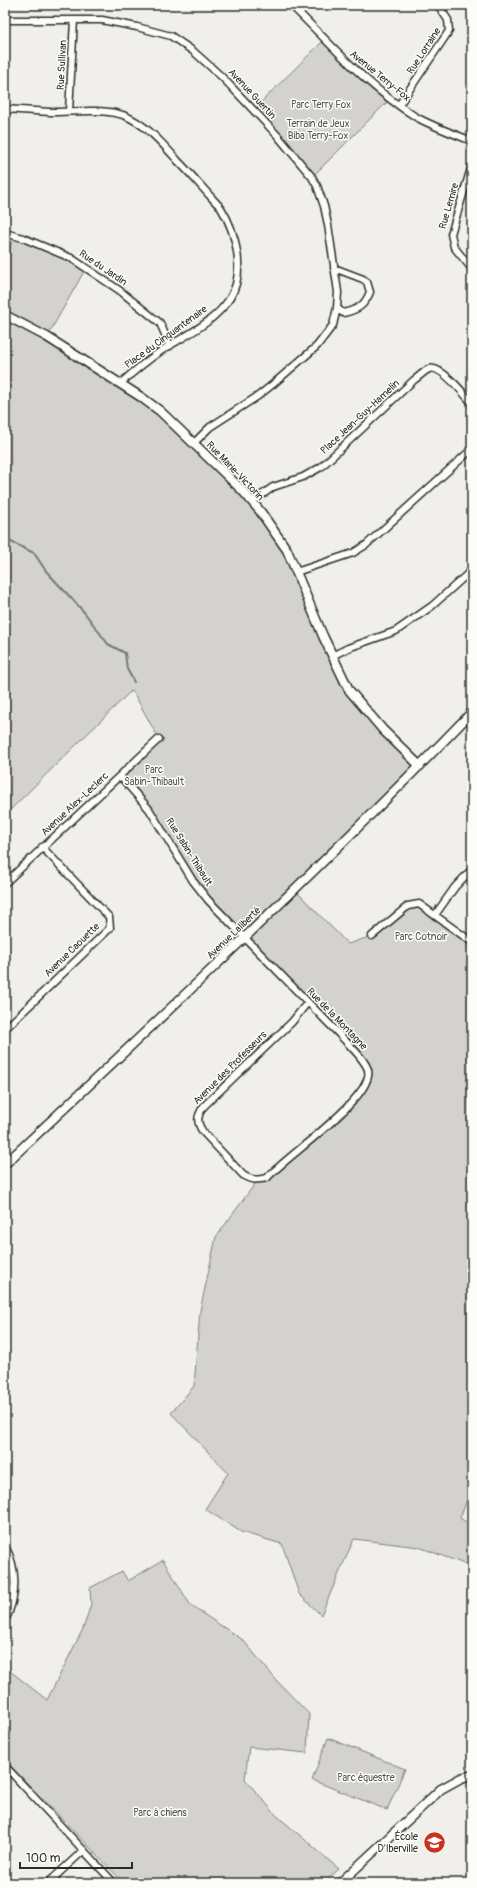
<svg xmlns="http://www.w3.org/2000/svg" width="477" height="1888" viewBox="0 0 477 1888" font-family="Pangolin,sans-serif">
	<style>
		.green { fill: #d3d2cf; stroke: #7f7e7d }
		.lines { fill: none; stroke-linecap: round; stroke-linejoin: round }
		.stream { stroke: #777775; stroke-width: 2 }
		.minor-casing { stroke: #2b2b2b; stroke-width: 9 }
		.tertiary-casing { stroke: #2b2b2b; stroke-width: 11 }
		.minor { stroke: #fdfcf7; stroke-width: 6 }
		.tertiary { stroke: #fdfcf7; stroke-width: 8 }
		.labels { text-anchor: middle; dominant-baseline: central; stroke-width: 3; stroke-linejoin: round; paint-order: stroke }
		.street-label { font-size: 10px; fill: #2b2b2b; stroke: #fdfcf7 }
		.park-label { font-size: 10px; fill: #555554; stroke: #fdfcf7 }
		.poi-label { font-size: 10px; fill: #2b2b2b; stroke: #fdfcf7; text-anchor: end }
	</style>
	<rect width="100%" height="100%" fill="#f0efeb"/>
	<filter id="ink" filterUnits="userSpaceOnUse"><feTurbulence type="fractalNoise" baseFrequency=".025" numOctaves="2"/><feDisplacementMap in="SourceGraphic" scale="8" xChannelSelector="R" yChannelSelector="G"/><feConvolveMatrix kernelMatrix="1 2 1 2 8 2 1 2 1" color-interpolation-filters="sRGB"/></filter>
	<g filter="url(#ink)">
		<path class="green" d="M 325,39 L 390,99 L 312,177 L 253,110 Z
			M 13,235 L 86,268 L 47,337 L 141,397 L 242,490 L 287,550 L 349,690 L 420,766 L 294,889 L 348,944 L 372,936 L 408,906 L 419,904 L 472,942 L 472,1487 L 460,1518 L 472,1526 L 472,1567 L 419,1547 L 354,1539 L 321,1615 L 299,1594 L 282,1544 L 241,1532 L 205,1509 L 228,1473 L 171,1413 L 194,1386 L 200,1311 L 216,1237 L 257,1181 L 267,1177 L 359,1094 L 368,1069 L 358,1055 L 208,900 L 164,830 L 120,776 L 159,739 L 132,690 L 5,815 L 5,273 Z
			M 163,1560 L 191,1606 L 243,1640 L 277,1681 L 309,1714 L 307,1753 L 249,1747 L 245,1779 L 276,1815 L 339,1869 L 324,1883 L 124,1883 L 5,1760 L 5,1667 L 47,1700 L 83,1629 L 91,1604 L 90,1588 L 122,1571 L 128,1581 Z
			M 328,1738 L 405,1769 L 387,1810 L 312,1780 Z"/>
		<g class="lines">
			<path class="stream" d="M 5,539 L 34,553 L 46,571 L 84,612 L 108,644 L 125,653 L 127,669 L 134,682"/>
			<defs>
				<path id="minor" d="M 291,5 C 331,44 367,87 416,117 C 432,126 454,134 472,141
					M 5,20 L 102,20 L 137,27 L 171,36 L 193,51 L 222,77 L 277,135 L 312,177 L 317,186 L 324,206 L 328,225 L 338,292 L 337,308 L 333,325 L 317,346 L 272,385 L 258,396 L 210,427 L 194,443
					M 399,105 L 449,31 L 448,20 L 438,5
					M 5,109 C 20,110 35,111 50,112 C 74,112 100,108 123,115 C 145,123 163,144 178,161 C 190,173 200,185 211,197 C 214,201 218,204 221,208 C 236,232 246,272 230,298 C 214,323 184,336 161,351 C 146,361 133,372 120,384
					M 69,111 L 74,20
					M 472,165 L 451,234 L 454,247 L 472,269
					M 5,233 L 23,238 L 71,258 L 119,290 L 160,323 L 170,346
					M 334,268 L 363,279 L 367,282 L 370,292 C 365,305 358,310 343,313 L 337,308
					M 252,502 L 273,487 L 303,477 L 321,467 L 414,380 C 419,377 424,371 429,369 C 440,364 465,395 472,403
					M 296,572 L 353,553 L 366,545 L 472,449
					M 332,656 L 348,648 L 396,631 L 432,606 L 472,570
					M 120,776 L 149,809 L 193,881 L 208,900 L 339,1034 C 347,1043 365,1059 368,1070 C 375,1097 285,1157 267,1178 C 257,1180 253,1181 243,1175 L 203,1132 C 196,1122 197,1116 204,1106 L 292,1022 L 307,1003
					M 5,883 L 159,739
					M 435,915 L 455,887 L 472,869
					M 372,936 L 408,906 L 419,904 L 472,942
					M 5,1029 L 110,928 L 109,917 L 42,847
					M 5,1546 C 18,1570 17,1597 5,1621
					M 5,1766 L 114,1883
					M 48,1883 L 84,1850"/>
				<path id="tertiary" d="M 5,315 L 47,337 L 141,397 L 160,411 L 242,490 L 260,511 L 287,550 L 323,636 L 349,690 L 383,730 L 420,766
					M 5,1164 C 163,1016 322,867 472,712
					M 340,1883 L 441,1789 L 461,1778 L 472,1775"/>
			</defs>
			<use href="#minor" class="minor-casing"/>
			<use href="#tertiary" class="tertiary-casing"/>
			<use href="#minor" class="minor"/>
			<use href="#tertiary" class="tertiary"/>
		</g>
	</g>
	<defs>
		<symbol id="school-disc" viewBox="-11 -11 22 22"><circle r="9.5" fill="#c8321e" stroke="#fdfcf7"/><path d="M0-5L7-2L0 1L-7-2ZM-4 1L0 2.5L4 1V4Q0 6-4 4Z" fill="#fff"/></symbol>
	</defs>
	<g fill-rule="evenodd">
		<use href="#school-disc" x="422" y="1830" width="25" height="25"/>
	</g>
	<g class="labels">
		<g class="street-label">
			<text transform="translate(424 51) rotate(-57)">Rue Lorraine</text>
			<text transform="translate(62 65) rotate(-87)">Rue Sullivan</text>
			<text transform="translate(380 76) rotate(39)">Avenue Terry-Fox</text>
			<text transform="translate(252 94) rotate(47)">Avenue Guertin</text>
			<text transform="translate(449 206) rotate(-74)">Rue Lemire</text>
			<text transform="translate(103 268) rotate(34)">Rue du Jardin</text>
			<text transform="translate(166 337) rotate(-36)">Place du Cinquantenaire</text>
			<text transform="translate(360 417) rotate(-43)">Place Jean-Guy-Hamelin</text>
			<text transform="translate(235 471) rotate(46)">Rue Marie-Victorin</text>
			<text transform="translate(75 804) rotate(-43)">Avenue Alex-Leclerc</text>
			<text transform="translate(189 852) rotate(58)">Rue Sabin-Thibault</text>
			<text transform="translate(234 933) rotate(-44)">Avenue Laliberté</text>
			<text transform="translate(72 950) rotate(-44)">Avenue Caouette</text>
			<text transform="translate(337 1019) rotate(46)">Rue de la Montagne</text>
			<text transform="translate(230 1068) rotate(-45)">Avenue des Professeurs</text>
		</g>
		<g class="park-label">
			<text x="321" y="105">Parc Terry Fox</text>
			<text x="318" y="124">Terrain de Jeux<tspan x="318" dy="12">Biba Terry-Fox</tspan></text>
			<text x="154" y="770">Parc<tspan x="154" dy="12">Sabin-Thibault</tspan></text>
			<text x="421" y="937">Parc Cotnoir</text>
			<text x="366" y="1778">Parc équestre</text>
			<text x="160" y="1813">Parc à chiens</text>
		</g>
		<g class="poi-label">
			<text x="418" y="1837">École<tspan x="418" dy="12">D'Iberville</tspan></text>
		</g>
	</g>
	<rect width="477" height="1888" fill="none" stroke="#fdfcf7" stroke-width="20"/>
	<rect x="10" y="10" width="457" height="1868" fill="none" stroke="#2b2b2b" stroke-width="1.5" filter="url(#ink)"/>
	<path d="M20 1862v6h112v-6" fill="none" stroke="#2b2b2b" stroke-width="2"/>
	<text x="26" y="1862" font-size="12" fill="#2b2b2b" stroke="#fdfcf7" stroke-width="3" paint-order="stroke">100 m</text>
</svg>
